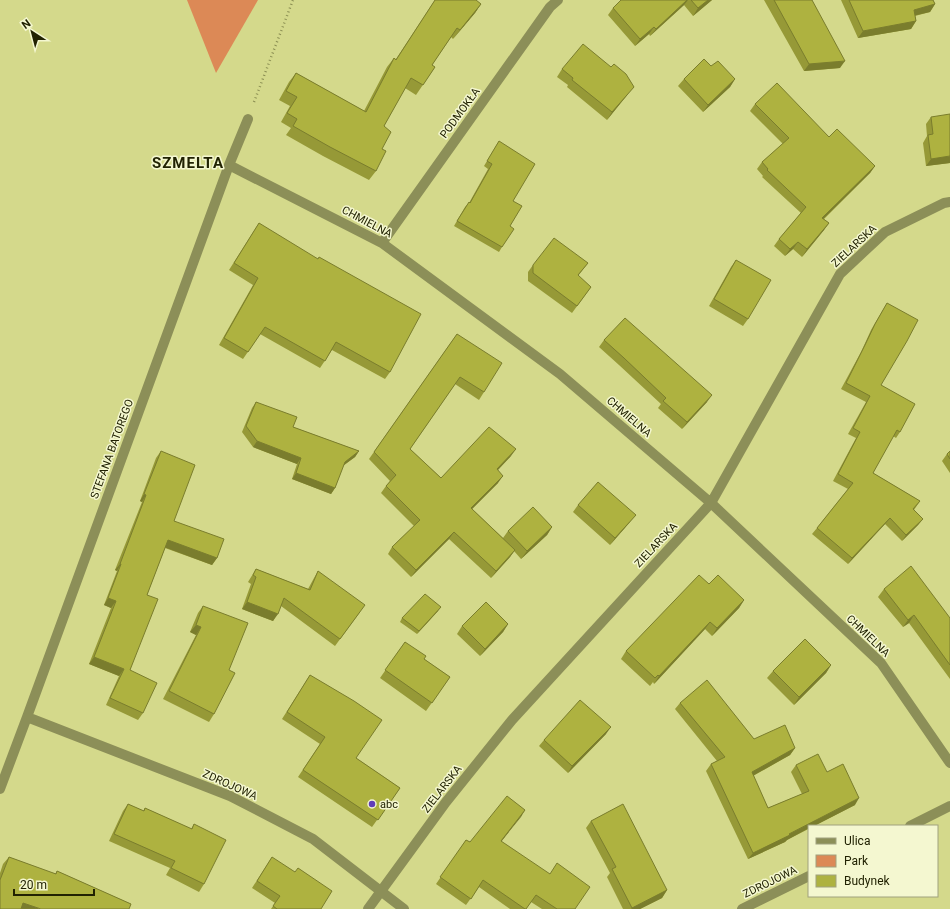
<svg xmlns="http://www.w3.org/2000/svg" width="950" height="909" viewBox="0 0 950 909" font-family="Roboto,sans-serif">
	<style>
		.green { fill: #dc8956 }
		.lines { fill: none; stroke-linecap: round; stroke-linejoin: round }
		.path { stroke: #8b8f53; stroke-width: 2.5; stroke-dasharray: 1 3; stroke-linecap: butt }
		.minor { stroke: #8c8f58; stroke-width: 10 }
		.wall { fill: #969937 }
		.shaded-wall { fill: #7a7d2d }
		.building { fill: #aeb240; stroke: #7a7d2d }
		.poi-dot { fill: #613eb7; stroke: #f4f7d0; stroke-width: 1.5 }
		.labels { text-anchor: middle; dominant-baseline: central; stroke-width: 3; stroke-linejoin: round; paint-order: stroke }
		.street-label { font-size: 11px; fill: #212202; stroke: #f4f7d0 }
		.poi-label { font-size: 11px; fill: #212202; stroke: #f4f7d0; text-anchor: start }
		.district-label { font-size: 15px; font-weight: bold; letter-spacing: 1px; fill: #212202; stroke: #f4f7d0 }
	</style>
	<rect width="100%" height="100%" fill="#d4d98b"/>
	<path class="green" d="M 187,0 L 258,0 L 216,73 Z"/>
	<g class="lines">
		<path class="path" d="M 254,102 L 293,0"/>
		<path class="minor" d="M 229,165 L 382,243 L 560,374 L 711,503 L 881,663 L 950,763
			M 382,243 L 550,7 L 558,0
			M 27,717 L 230,796 L 313,839 L 404,909
			M 0,789 L 27,717 L 229,165 L 248,119
			M 910,826 L 950,806
			M 368,909 L 446,802 L 512,720 L 711,503 L 840,274 L 885,232 L 944,203 L 950,202
			M 742,909 L 809,876"/>
	</g>
	<path class="wall" d="M 435,0 L 481,4 L 475,13 L 453,39 L 451,37 L 432,65 L 435,67 L 416,95 L 405,88 L 384,126 L 382,149 L 376,171 L 369,180 L 323,156 L 286,135 L 291,128 L 281,122 L 290,106 L 279,100 L 289,82 L 296,73 L 364,111 L 387,67 L 394,58 L 396,59 Z
		M 621,0 L 712,0 L 693,16 L 684,5 L 650,36 L 649,34 L 635,46 L 608,15 L 613,8 Z
		M 764,0 L 812,0 L 840,68 L 804,71 Z
		M 841,0 L 933,0 L 935,4 L 930,12 L 915,16 L 916,21 L 911,29 L 858,38 Z
		M 711,66 L 735,79 L 730,87 L 703,112 L 678,86 L 684,79 Z
		M 562,69 L 628,94 L 607,120 L 567,87 L 568,85 L 557,77 Z
		M 755,104 L 829,137 L 875,166 L 870,173 L 824,219 L 829,223 L 824,230 L 802,257 L 793,249 L 785,256 L 774,246 L 779,239 L 801,213 L 762,177 L 763,176 L 757,169 L 762,162 L 783,144 L 750,111 Z
		M 931,117 L 950,163 L 926,166 L 923,143 L 927,136 L 926,124 Z
		M 499,141 L 513,201 L 510,226 L 502,247 L 499,252 L 454,226 L 465,207 L 469,203 L 488,169 L 484,166 Z
		M 259,223 L 390,372 L 385,379 L 332,350 L 320,368 L 260,334 L 243,359 L 219,345 L 253,285 L 229,270 Z
		M 736,260 L 748,319 L 743,326 L 709,306 L 731,267 Z
		M 588,263 L 578,276 L 591,287 L 572,313 L 528,281 L 528,272 L 533,265 Z
		M 887,303 L 881,385 L 900,432 L 896,438 L 893,436 L 873,473 L 920,501 L 914,510 L 923,519 L 918,525 L 902,541 L 885,524 L 848,564 L 812,534 L 817,528 L 848,489 L 833,481 L 856,438 L 848,434 L 866,402 L 841,389 L 861,352 L 871,330 Z
		M 457,334 L 484,392 L 479,400 L 455,384 L 410,449 L 441,478 L 511,456 L 498,470 L 498,483 L 472,509 L 503,538 L 508,531 L 552,527 L 547,535 L 521,559 L 514,551 L 510,557 L 491,578 L 449,539 L 411,577 L 388,554 L 392,547 L 414,526 L 381,493 L 386,486 L 390,481 L 369,459 Z
		M 604,340 L 707,402 L 682,429 L 658,408 L 661,404 L 619,365 L 599,347 Z
		M 256,402 L 293,427 L 359,451 L 355,457 L 343,466 L 335,488 L 331,494 L 292,479 L 297,464 L 253,447 L 242,432 L 252,408 Z
		M 161,451 L 174,521 L 217,558 L 212,565 L 165,548 L 147,595 L 130,670 L 143,713 L 138,720 L 106,705 L 119,676 L 89,664 L 111,608 L 104,605 L 117,571 L 115,570 L 142,502 L 140,501 L 156,458 Z
		M 950,451 L 950,473 L 942,461 L 947,454 Z
		M 578,505 L 630,522 L 610,545 L 573,512 Z
		M 256,569 L 308,589 L 314,578 L 318,571 L 360,612 L 335,646 L 281,606 L 273,621 L 242,609 L 251,584 L 248,582 Z
		M 709,584 L 744,600 L 739,608 L 712,636 L 705,629 L 654,684 L 653,682 L 650,686 L 621,659 L 626,651 Z
		M 884,589 L 950,618 L 950,679 L 909,623 L 903,627 L 878,597 Z
		M 203,606 L 229,670 L 214,714 L 209,722 L 163,699 L 196,635 L 190,632 L 198,613 Z
		M 438,611 L 417,634 L 400,622 L 402,618 Z
		M 508,624 L 503,632 L 480,656 L 457,634 L 462,626 Z
		M 405,642 L 424,659 L 450,677 L 426,711 L 380,678 Z
		M 831,665 L 826,673 L 794,705 L 767,678 L 773,671 Z
		M 310,675 L 356,758 L 400,788 L 372,827 L 298,777 L 320,744 L 282,719 Z
		M 680,703 L 754,739 L 795,748 L 790,755 L 753,776 L 768,808 L 802,794 L 791,772 L 796,765 L 827,772 L 855,805 L 787,840 L 785,842 L 748,859 L 706,771 L 711,764 L 717,761 L 675,709 Z
		M 606,734 L 568,773 L 539,746 L 544,740 Z
		M 128,804 L 143,811 L 145,808 L 191,829 L 194,824 L 204,884 L 199,892 L 166,875 L 170,868 L 109,841 L 123,811 Z
		M 525,810 L 501,842 L 575,909 L 542,909 L 531,902 L 526,909 L 510,909 L 479,887 L 466,905 L 436,884 L 466,840 L 470,842 Z
		M 591,821 L 667,890 L 662,898 L 640,909 L 623,909 L 607,877 L 610,873 L 586,828 Z
		M 9,857 L 55,874 L 57,871 L 131,904 L 0,909 L 0,873 L 3,864 Z
		M 272,857 L 321,909 L 271,909 L 275,903 L 252,888 Z"/>
	<path class="shaded-wall" d="M 687,0 L 688,0 L 684,5 L 650,36 L 656,29 Z
		M 708,0 L 712,0 L 693,16 L 698,8 Z
		M 481,4 L 475,13 L 453,39 L 460,30 Z
		M 935,4 L 930,12 L 908,17 L 914,10 Z
		M 916,21 L 911,29 L 858,38 L 863,31 Z
		M 654,27 L 649,34 L 635,46 L 640,39 Z
		M 845,61 L 840,68 L 804,71 L 809,64 Z
		M 735,79 L 730,87 L 703,112 L 708,105 Z
		M 634,87 L 628,94 L 607,120 L 612,112 Z
		M 950,156 L 950,163 L 926,166 L 931,159 Z
		M 875,166 L 870,173 L 817,225 L 822,218 Z
		M 829,223 L 824,230 L 802,257 L 807,249 Z
		M 798,242 L 793,249 L 785,256 L 790,249 Z
		M 712,395 L 707,402 L 682,429 L 687,422 Z
		M 257,441 L 301,458 L 297,464 L 253,447 Z
		M 516,449 L 511,456 L 492,476 L 497,469 Z
		M 359,451 L 355,457 L 341,467 L 345,462 Z
		M 296,473 L 335,488 L 331,494 L 292,479 Z
		M 503,476 L 498,483 L 466,515 L 471,508 Z
		M 144,494 L 146,495 L 142,502 L 140,501 Z
		M 636,515 L 630,522 L 610,545 L 615,538 Z
		M 890,518 L 885,524 L 848,564 L 852,558 Z
		M 923,519 L 918,525 L 902,541 L 906,535 Z
		M 552,527 L 547,535 L 521,559 L 527,551 Z
		M 454,532 L 449,539 L 411,577 L 416,570 Z
		M 168,540 L 217,558 L 212,565 L 164,547 Z
		M 515,550 L 510,557 L 491,578 L 496,571 Z
		M 120,564 L 121,564 L 117,571 L 115,570 Z
		M 108,598 L 116,601 L 111,608 L 104,605 Z
		M 744,600 L 739,608 L 712,636 L 717,628 Z
		M 247,602 L 278,614 L 273,621 L 242,609 Z
		M 441,607 L 438,611 L 417,634 L 419,631 Z
		M 914,615 L 909,623 L 903,627 L 908,620 Z
		M 710,622 L 705,629 L 654,684 L 659,676 Z
		M 508,624 L 503,632 L 480,656 L 485,649 Z
		M 196,625 L 201,627 L 196,635 L 190,632 Z
		M 94,657 L 124,669 L 119,676 L 89,664 Z
		M 831,665 L 826,673 L 794,705 L 799,697 Z
		M 611,727 L 606,734 L 568,773 L 572,766 Z
		M 795,748 L 790,755 L 747,779 L 752,772 Z
		M 859,798 L 855,805 L 814,826 L 809,826 L 809,828 L 787,840 L 785,842 L 748,859 L 753,853 Z
		M 525,810 L 521,817 L 496,848 L 501,841 Z
		M 667,890 L 662,898 L 640,909 L 631,909 L 632,908 Z
		M 23,903 L 41,909 L 19,909 Z"/>
	<path class="building" d="M 435,0 L 476,0 L 481,4 L 460,30 L 457,28 L 432,65 L 435,67 L 423,85 L 411,78 L 384,126 L 391,132 L 382,149 L 386,151 L 376,171 L 330,147 L 293,126 L 297,119 L 287,113 L 297,97 L 286,91 L 296,73 L 366,112 L 394,58 L 396,60 Z
		M 621,0 L 687,0 L 656,29 L 654,27 L 640,39 L 613,8 Z
		M 691,0 L 708,0 L 698,8 Z
		M 774,0 L 812,0 L 845,61 L 809,64 Z
		M 849,0 L 933,0 L 935,4 L 914,10 L 916,21 L 863,31 Z
		M 583,44 L 611,67 L 614,64 L 626,74 L 634,87 L 612,112 L 572,80 L 573,78 L 562,69 Z
		M 704,59 L 711,66 L 718,61 L 735,79 L 708,105 L 684,79 Z
		M 777,83 L 829,137 L 837,129 L 875,166 L 822,218 L 829,223 L 807,249 L 798,242 L 790,249 L 779,239 L 806,207 L 767,170 L 768,169 L 762,162 L 789,138 L 755,104 Z
		M 950,114 L 950,156 L 931,159 L 928,135 L 933,134 L 931,117 Z
		M 499,141 L 535,164 L 513,201 L 522,206 L 510,226 L 514,229 L 502,247 L 457,221 L 469,202 L 470,203 L 492,164 L 487,161 Z
		M 259,223 L 318,259 L 319,257 L 421,314 L 390,372 L 336,342 L 325,361 L 265,327 L 248,352 L 224,338 L 258,278 L 234,263 Z
		M 554,238 L 588,263 L 578,275 L 591,287 L 577,306 L 533,273 L 533,265 Z
		M 736,260 L 771,280 L 748,319 L 714,299 Z
		M 887,303 L 918,320 L 907,341 L 881,385 L 915,404 L 900,432 L 897,430 L 873,473 L 920,501 L 913,509 L 923,519 L 906,535 L 890,518 L 852,558 L 817,528 L 853,483 L 838,474 L 860,432 L 853,428 L 870,396 L 846,383 L 865,345 L 875,324 Z
		M 625,318 L 712,395 L 687,422 L 663,401 L 666,398 L 624,358 L 604,340 Z
		M 457,334 L 502,363 L 484,392 L 460,377 L 410,449 L 441,478 L 489,427 L 516,449 L 497,469 L 503,476 L 471,508 L 515,550 L 496,571 L 454,532 L 416,570 L 392,547 L 420,520 L 386,486 L 396,475 L 374,452 Z
		M 256,402 L 297,417 L 293,427 L 359,451 L 345,462 L 335,488 L 296,473 L 301,458 L 257,441 L 246,426 Z
		M 161,451 L 195,465 L 174,521 L 224,539 L 217,558 L 168,540 L 147,595 L 158,599 L 130,670 L 157,683 L 143,713 L 110,698 L 124,669 L 94,657 L 116,601 L 108,598 L 121,564 L 120,564 L 146,495 L 144,494 Z
		M 950,451 L 950,459 L 947,454 Z
		M 598,482 L 636,515 L 615,538 L 578,505 Z
		M 533,507 L 552,527 L 527,551 L 508,531 Z
		M 911,566 L 950,618 L 950,665 L 914,615 L 908,620 L 884,589 Z
		M 256,569 L 310,590 L 318,571 L 365,605 L 340,639 L 284,598 L 278,614 L 247,602 L 256,577 L 253,575 Z
		M 699,575 L 709,584 L 718,575 L 744,600 L 717,628 L 710,622 L 659,676 L 658,675 L 655,678 L 626,651 Z
		M 425,594 L 441,607 L 419,631 L 402,618 Z
		M 486,602 L 508,624 L 485,649 L 462,626 Z
		M 203,606 L 248,623 L 229,670 L 235,673 L 214,714 L 169,691 L 201,627 L 196,625 Z
		M 805,639 L 831,665 L 799,697 L 773,671 Z
		M 405,642 L 426,656 L 424,659 L 450,677 L 432,703 L 385,670 Z
		M 310,675 L 354,701 L 382,720 L 356,758 L 400,788 L 378,820 L 303,770 L 325,737 L 287,712 Z
		M 707,680 L 754,739 L 785,725 L 795,748 L 752,772 L 768,808 L 809,791 L 796,765 L 818,754 L 827,772 L 843,764 L 859,798 L 789,834 L 790,835 L 753,853 L 711,764 L 725,757 L 680,703 Z
		M 580,700 L 611,727 L 572,766 L 544,740 Z
		M 507,796 L 525,810 L 501,841 L 550,874 L 557,863 L 590,887 L 575,909 L 557,909 L 536,895 L 526,909 L 525,909 L 483,880 L 471,899 L 440,877 L 466,840 L 470,842 Z
		M 128,804 L 144,811 L 145,808 L 192,829 L 194,824 L 226,840 L 204,884 L 171,868 L 175,861 L 114,834 Z
		M 623,804 L 667,890 L 632,908 L 612,869 L 616,867 L 591,821 Z
		M 9,857 L 56,874 L 57,871 L 131,904 L 129,909 L 41,909 L 23,903 L 21,909 L 0,909 L 0,880 Z
		M 272,857 L 295,872 L 298,868 L 332,891 L 321,909 L 277,909 L 273,906 L 280,896 L 257,881 Z"/>
	<circle class="poi-dot" cx="372" cy="804" r="4"/>
	<g class="labels">
		<g class="street-label">
			<text transform="translate(460 113) rotate(-54)">PODMOKŁA</text>
			<text transform="translate(367 222) rotate(28)">CHMIELNA</text>
			<text transform="translate(854 246) rotate(-43)">ZIELARSKA</text>
			<text transform="translate(629 417) rotate(41)">CHMIELNA</text>
			<text transform="translate(112 449) rotate(-70)">STEFANA BATOREGO</text>
			<text transform="translate(656 545) rotate(-47)">ZIELARSKA</text>
			<text transform="translate(868 636) rotate(44)">CHMIELNA</text>
			<text transform="translate(230 785) rotate(24)">ZDROJOWA</text>
			<text transform="translate(442 789) rotate(-52)">ZIELARSKA</text>
			<text transform="translate(770 882) rotate(-26)">ZDROJOWA</text>
		</g>
		<g class="poi-label">
			<text x="380" y="804">abc</text>
		</g>
		<g class="district-label">
			<text x="188" y="163">SZMELTA</text>
		</g>
	</g>
	<rect x="808" y="825" width="130" height="72" fill="#f4f7d0" stroke="#a0a27e"/>
	<rect x="816" y="838" width="20" height="6" fill="#8c8f58" stroke="#a0a27e"/>
	<text x="844" y="845" font-size="12" fill="#212202">Ulica</text>
	<rect x="816" y="855" width="20" height="12" fill="#dc8956" stroke="#a0a27e"/>
	<text x="844" y="865" font-size="12" fill="#212202">Park</text>
	<rect x="816" y="875" width="20" height="12" fill="#aeb240" stroke="#a0a27e"/>
	<text x="844" y="885" font-size="12" fill="#212202">Budynek</text>
	<g transform="translate(32 32) rotate(324)" stroke="#f4f7d0" stroke-width="3" paint-order="stroke">
	<path d="M0-3L7 15L0 10L-7 15Z" fill="#212202"/>
	<text y="-6" font-size="11" font-weight="bold" text-anchor="middle" fill="#212202">N</text>
	</g>
	<path d="M14 889v6h80v-6" fill="none" stroke="#212202" stroke-width="2"/>
	<text x="20" y="889" font-size="12" fill="#212202" stroke="#f4f7d0" stroke-width="3" paint-order="stroke">20 m</text>
</svg>
